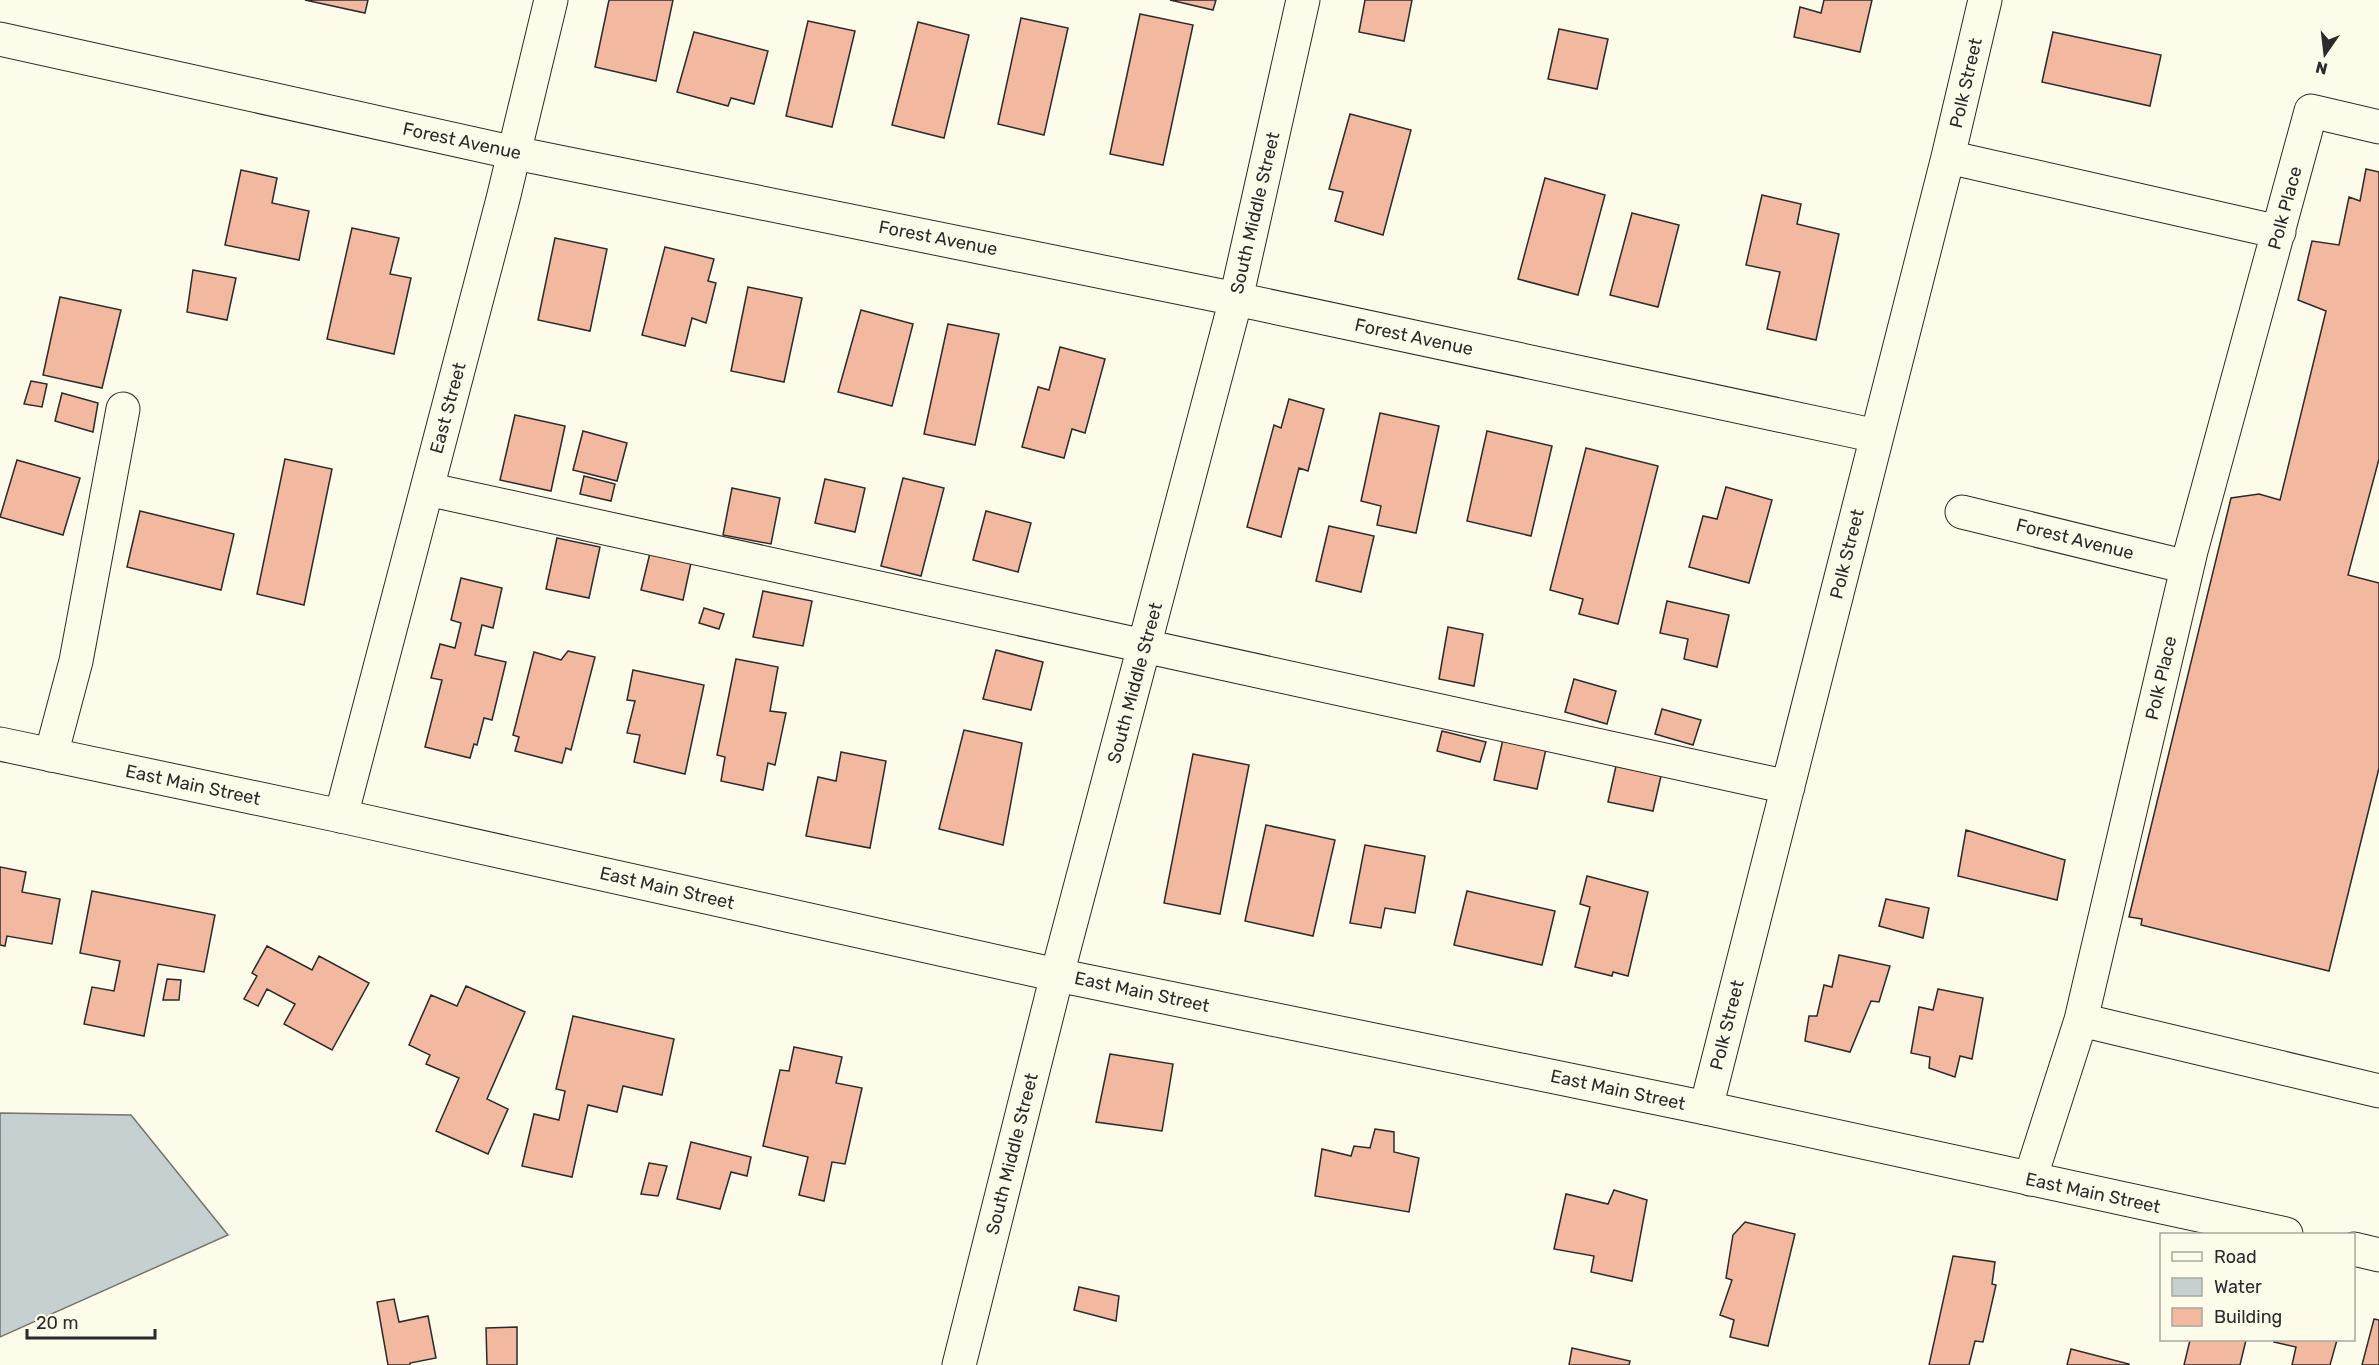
<svg xmlns="http://www.w3.org/2000/svg" width="2379" height="1365" viewBox="0 0 2379 1365" font-family="Rubik,sans-serif">
	<style>
		.water { fill: #c7d0d0; stroke: #74746e; stroke-width: 1.5 }
		.building { fill: #f2b8a0; stroke: #2b2b2b; stroke-width: 1.5 }
		.lines { fill: none; stroke-linecap: round; stroke-linejoin: round }
		.minor-casing { stroke: #2b2b2b; stroke-width: 35 }
		.major-casing { stroke: #2b2b2b; stroke-width: 35 }
		.minor { stroke: #fdfbea; stroke-width: 33 }
		.major { stroke: #fdfbea; stroke-width: 33 }
		.labels { text-anchor: middle; dominant-baseline: central; stroke-width: 4.5; stroke-linejoin: round; paint-order: stroke }
		.street-label { font-size: 18px; fill: #2b2b2b; stroke: #fdfbea }
	</style>
	<rect width="100%" height="100%" fill="#fdfbea"/>
	<path class="water" d="M 0,1113 L 131,1115 L 228,1235 L 0,1337 Z"/>
	<path class="building" d="M 305,0 L 368,0 L 365,13 Z
		M 609,0 L 673,0 L 656,81 L 595,67 Z
		M 1170,0 L 1216,0 L 1213,10 Z
		M 1365,0 L 1412,0 L 1404,41 L 1359,32 Z
		M 1824,0 L 1872,0 L 1860,52 L 1794,37 L 1800,7 L 1821,13 Z
		M 1140,14 L 1193,25 L 1163,165 L 1110,154 Z
		M 1021,18 L 1068,28 L 1044,135 L 998,124 Z
		M 808,21 L 855,31 L 832,127 L 786,116 Z
		M 918,22 L 969,35 L 944,138 L 892,125 Z
		M 1559,29 L 1608,39 L 1597,89 L 1548,79 Z
		M 694,32 L 768,51 L 754,104 L 731,98 L 728,106 L 677,92 Z
		M 2053,32 L 2161,55 L 2150,106 L 2042,82 Z
		M 1350,114 L 1411,130 L 1383,235 L 1335,221 L 1343,192 L 1329,189 Z
		M 2366,169 L 2379,172 L 2379,459 L 2348,575 L 2379,583 L 2379,768 L 2329,971 L 2141,925 L 2142,919 L 2129,917 L 2231,498 L 2259,494 L 2280,500 L 2326,311 L 2298,300 L 2312,241 L 2339,245 L 2349,197 L 2360,201 Z
		M 241,170 L 277,178 L 272,203 L 309,211 L 299,260 L 225,245 Z
		M 1545,178 L 1605,195 L 1578,295 L 1518,279 Z
		M 1762,195 L 1801,204 L 1797,224 L 1839,234 L 1816,340 L 1767,329 L 1780,272 L 1746,265 Z
		M 1632,213 L 1679,225 L 1658,307 L 1610,295 Z
		M 352,228 L 399,238 L 390,274 L 411,278 L 394,354 L 327,339 Z
		M 555,238 L 607,249 L 590,331 L 538,320 Z
		M 665,247 L 714,259 L 708,281 L 716,283 L 706,323 L 692,318 L 685,346 L 642,335 Z
		M 193,270 L 236,278 L 227,320 L 187,312 Z
		M 748,287 L 802,298 L 784,382 L 731,371 Z
		M 60,297 L 121,310 L 102,388 L 43,375 Z
		M 861,310 L 913,324 L 892,406 L 838,392 Z
		M 948,324 L 999,334 L 975,445 L 924,434 Z
		M 1060,347 L 1105,359 L 1085,433 L 1072,429 L 1064,458 L 1022,447 L 1038,387 L 1049,390 Z
		M 31,381 L 47,384 L 42,407 L 24,404 Z
		M 62,393 L 98,403 L 93,432 L 55,421 Z
		M 1289,399 L 1324,409 L 1308,471 L 1299,468 L 1281,537 L 1247,527 L 1274,425 L 1281,428 Z
		M 1380,413 L 1439,426 L 1416,533 L 1377,525 L 1381,506 L 1361,501 Z
		M 515,415 L 565,426 L 551,491 L 500,480 Z
		M 583,431 L 627,443 L 617,481 L 573,470 Z
		M 1487,431 L 1552,446 L 1531,536 L 1467,521 Z
		M 1586,448 L 1658,466 L 1618,624 L 1579,614 L 1583,599 L 1550,590 Z
		M 285,459 L 332,469 L 304,605 L 257,594 Z
		M 17,460 L 80,478 L 63,535 L 0,517 Z
		M 584,476 L 615,484 L 611,501 L 580,494 Z
		M 903,478 L 944,488 L 921,576 L 881,566 Z
		M 825,479 L 865,488 L 855,532 L 815,523 Z
		M 1726,487 L 1772,500 L 1749,583 L 1689,567 L 1703,516 L 1717,519 Z
		M 732,488 L 780,498 L 771,544 L 723,535 Z
		M 140,511 L 234,534 L 221,590 L 127,567 Z
		M 986,511 L 1031,523 L 1018,572 L 973,560 Z
		M 1329,526 L 1374,536 L 1361,592 L 1316,581 Z
		M 557,538 L 600,547 L 589,598 L 546,589 Z
		M 650,553 L 691,563 L 683,600 L 641,590 Z
		M 461,578 L 502,588 L 493,628 L 482,625 L 475,655 L 506,662 L 492,720 L 484,718 L 477,745 L 474,744 L 470,758 L 425,747 L 442,680 L 431,678 L 440,644 L 455,648 L 461,623 L 451,620 Z
		M 763,591 L 812,601 L 803,646 L 753,637 Z
		M 1667,601 L 1729,615 L 1717,667 L 1684,659 L 1688,639 L 1660,633 Z
		M 704,608 L 724,614 L 719,629 L 699,623 Z
		M 1448,627 L 1483,634 L 1474,686 L 1439,679 Z
		M 996,650 L 1043,662 L 1031,710 L 983,699 Z
		M 568,651 L 595,657 L 571,750 L 566,748 L 562,763 L 515,751 L 519,737 L 513,735 L 534,652 L 561,660 Z
		M 736,659 L 778,667 L 770,711 L 786,713 L 775,765 L 768,763 L 763,790 L 721,781 L 725,757 L 717,755 Z
		M 633,670 L 704,685 L 685,774 L 634,762 L 640,735 L 627,733 L 635,701 L 627,700 Z
		M 1574,679 L 1616,691 L 1607,724 L 1565,712 Z
		M 1662,709 L 1701,720 L 1693,745 L 1655,734 Z
		M 964,730 L 1022,743 L 1003,845 L 939,829 Z
		M 1442,731 L 1486,742 L 1480,762 L 1437,751 Z
		M 1503,739 L 1546,749 L 1537,789 L 1494,780 Z
		M 841,752 L 886,761 L 870,848 L 806,836 L 818,777 L 836,781 Z
		M 1193,754 L 1249,765 L 1220,914 L 1164,903 Z
		M 1616,766 L 1661,776 L 1653,811 L 1608,802 Z
		M 1266,825 L 1335,840 L 1313,936 L 1245,921 Z
		M 1966,830 L 2065,860 L 2057,900 L 1958,876 Z
		M 1365,845 L 1425,856 L 1415,913 L 1385,908 L 1381,928 L 1350,923 Z
		M 0,867 L 26,872 L 22,892 L 60,899 L 52,944 L 7,936 L 5,946 L 0,945 Z
		M 1587,876 L 1648,892 L 1628,976 L 1613,972 L 1612,976 L 1575,967 L 1590,907 L 1580,904 Z
		M 92,891 L 215,915 L 204,972 L 158,964 L 144,1036 L 84,1024 L 92,987 L 114,991 L 120,961 L 80,953 Z
		M 1467,891 L 1555,911 L 1542,965 L 1454,945 Z
		M 1886,899 L 1929,908 L 1923,938 L 1879,926 Z
		M 267,946 L 312,970 L 319,956 L 369,983 L 332,1050 L 284,1024 L 295,1004 L 267,989 L 258,1006 L 244,999 L 257,976 L 252,973 Z
		M 1839,955 L 1890,966 L 1879,1002 L 1871,1001 L 1850,1052 L 1805,1041 L 1809,1016 L 1817,1016 L 1824,985 L 1832,987 Z
		M 167,979 L 181,980 L 179,1000 L 163,1000 Z
		M 466,986 L 525,1012 L 487,1099 L 508,1109 L 488,1154 L 436,1131 L 459,1078 L 426,1064 L 430,1055 L 409,1045 L 431,995 L 457,1006 Z
		M 1938,989 L 1983,998 L 1972,1059 L 1960,1056 L 1955,1077 L 1929,1068 L 1930,1057 L 1911,1053 L 1919,1007 L 1933,1010 Z
		M 573,1016 L 674,1039 L 662,1095 L 623,1086 L 617,1112 L 588,1105 L 572,1177 L 522,1166 L 534,1114 L 559,1120 L 565,1091 L 556,1089 Z
		M 794,1047 L 842,1057 L 836,1083 L 862,1088 L 845,1164 L 832,1162 L 824,1201 L 799,1195 L 808,1157 L 763,1146 L 780,1070 L 789,1071 Z
		M 1110,1054 L 1173,1064 L 1162,1131 L 1096,1122 Z
		M 1375,1129 L 1394,1132 L 1394,1152 L 1419,1158 L 1409,1212 L 1315,1196 L 1322,1149 L 1351,1156 L 1354,1146 L 1370,1148 Z
		M 691,1142 L 751,1157 L 747,1176 L 731,1172 L 720,1209 L 677,1199 Z
		M 649,1163 L 667,1166 L 658,1196 L 641,1194 Z
		M 1614,1190 L 1647,1200 L 1632,1281 L 1591,1272 L 1594,1256 L 1554,1249 L 1566,1194 L 1608,1204 Z
		M 1745,1222 L 1795,1234 L 1768,1346 L 1730,1337 L 1734,1320 L 1720,1315 L 1732,1280 L 1726,1278 L 1733,1235 Z
		M 1953,1256 L 1995,1262 L 1992,1284 L 1996,1285 L 1983,1342 L 1975,1341 L 1969,1365 L 1929,1365 Z
		M 1079,1287 L 1119,1296 L 1116,1321 L 1074,1310 Z
		M 394,1299 L 399,1322 L 428,1316 L 436,1358 L 410,1363 L 410,1365 L 388,1365 L 377,1302 Z
		M 2374,1319 L 2379,1320 L 2379,1365 L 2362,1365 Z
		M 517,1327 L 517,1365 L 487,1365 L 486,1328 Z
		M 2190,1340 L 2246,1340 L 2240,1365 L 2184,1365 Z
		M 2275,1340 L 2337,1340 L 2330,1365 L 2292,1365 L 2296,1347 L 2274,1342 Z
		M 1572,1348 L 1630,1361 L 1629,1365 L 1569,1365 Z
		M 2071,1349 L 2129,1364 L 2129,1365 L 2067,1365 Z"/>
	<g class="lines">
		<defs>
			<path id="minor" d="M 0,39 L 515,153 L 1236,299 L 1877,436
				M 1948,157 L 2279,232
				M 427,489 L 1788,787
				M 1962,512 L 2187,567
				M 51,755 L 76,661 L 123,409
				M 341,816 L 503,199 L 551,0
				M 2081,1020 L 2379,1091
				M 1706,1108 L 1948,157 L 1985,0
				M 2030,1179 L 2081,1020 L 2191,551 L 2311,111 L 2379,127
				M 959,1365 L 1057,975 L 1236,299 L 1303,0"/>
			<path id="major" d="M 0,744 L 341,816 L 1057,975 L 1706,1108 L 2286,1234
				M 2354,1249 L 2379,1255"/>
		</defs>
		<use href="#minor" class="minor-casing"/>
		<use href="#major" class="major-casing"/>
		<use href="#minor" class="minor"/>
		<use href="#major" class="major"/>
	</g>
	<g class="labels">
		<g class="street-label">
			<text transform="translate(1966 83) rotate(-77)">Polk Street</text>
			<text transform="translate(462 141) rotate(12)">Forest Avenue</text>
			<text transform="translate(2285 208) rotate(-75)">Polk Place</text>
			<text transform="translate(1255 213) rotate(-77)">South Middle Street</text>
			<text transform="translate(938 238) rotate(11)">Forest Avenue</text>
			<text transform="translate(1414 337) rotate(12)">Forest Avenue</text>
			<text transform="translate(448 408) rotate(-75)">East Street</text>
			<text transform="translate(2075 539) rotate(14)">Forest Avenue</text>
			<text transform="translate(1847 554) rotate(-76)">Polk Street</text>
			<text transform="translate(2161 678) rotate(-77)">Polk Place</text>
			<text transform="translate(1135 683) rotate(-75)">South Middle Street</text>
			<text transform="translate(193 785) rotate(12)">East Main Street</text>
			<text transform="translate(667 888) rotate(13)">East Main Street</text>
			<text transform="translate(1142 992) rotate(12)">East Main Street</text>
			<text transform="translate(1727 1025) rotate(-76)">Polk Street</text>
			<text transform="translate(1618 1090) rotate(12)">East Main Street</text>
			<text transform="translate(1012 1154) rotate(-76)">South Middle Street</text>
			<text transform="translate(2093 1193) rotate(12)">East Main Street</text>
		</g>
	</g>
	<rect x="2160" y="1233" width="195" height="108" fill="#fdfbea" stroke="#a9a89e" stroke-width="1.5"/>
	<rect x="2172" y="1252" width="30" height="9" fill="#fdfbea" stroke="#a9a89e" stroke-width="1.5"/>
	<text x="2214" y="1263" font-size="18" fill="#2b2b2b">Road</text>
	<rect x="2172" y="1278" width="30" height="18" fill="#c7d0d0" stroke="#a9a89e" stroke-width="1.5"/>
	<text x="2214" y="1293" font-size="18" fill="#2b2b2b">Water</text>
	<rect x="2172" y="1308" width="30" height="18" fill="#f2b8a0" stroke="#a9a89e" stroke-width="1.5"/>
	<text x="2214" y="1323" font-size="18" fill="#2b2b2b">Building</text>
	<g transform="translate(2325 54) rotate(194)" stroke="#fdfbea" stroke-width="4.5" paint-order="stroke">
	<path d="M0-4.5L10 22L0 15L-10 22Z" fill="#2b2b2b"/>
	<text y="-9" font-size="16" font-weight="bold" text-anchor="middle" fill="#2b2b2b">N</text>
	</g>
	<path d="M27 1329v9h128v-9" fill="none" stroke="#2b2b2b" stroke-width="3"/>
	<text x="36" y="1329" font-size="18" fill="#2b2b2b" stroke="#fdfbea" stroke-width="4.5" paint-order="stroke">20 m</text>
</svg>
